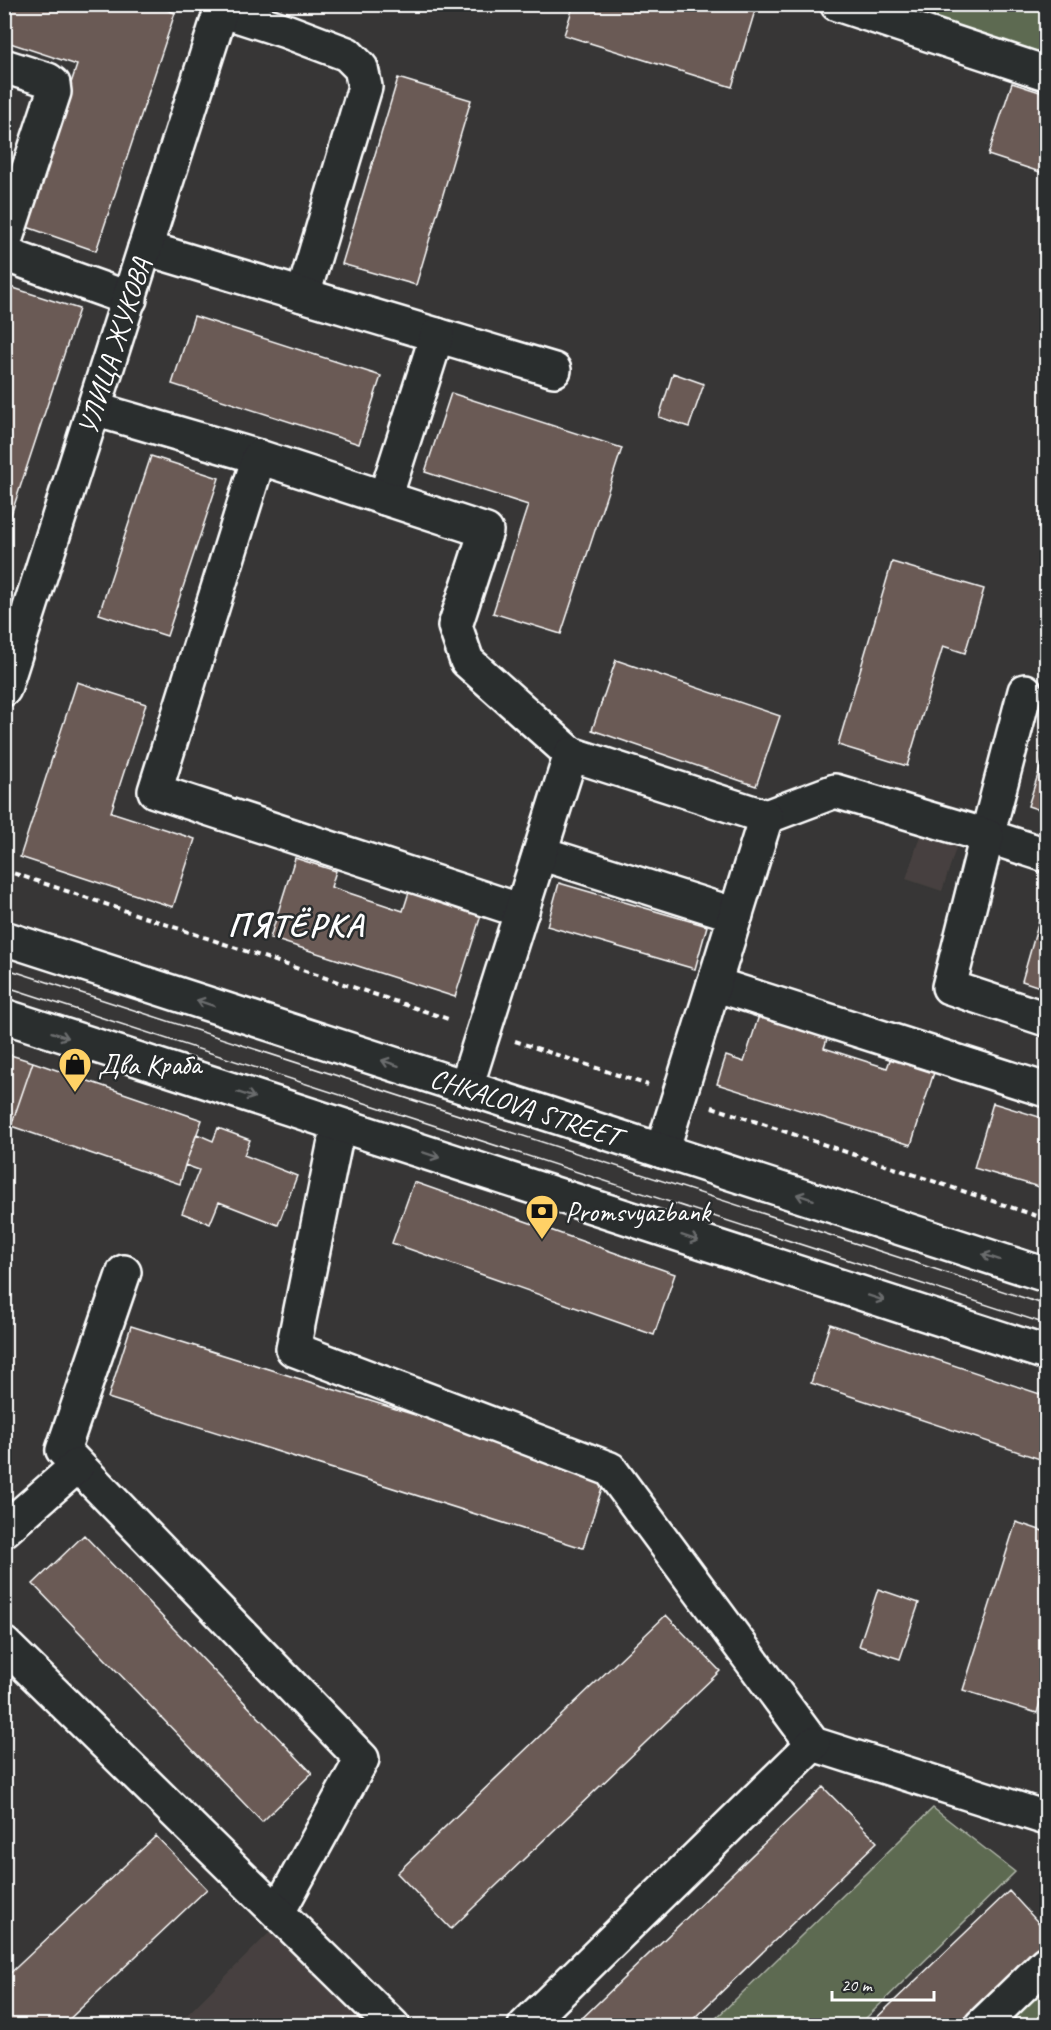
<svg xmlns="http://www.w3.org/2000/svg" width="1051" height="2030" viewBox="0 0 1051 2030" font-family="Caveat,sans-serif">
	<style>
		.built { fill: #47413f }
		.green { fill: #5d6a51; stroke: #aeb4a8; stroke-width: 1.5 }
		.building { fill: #6b5a54; stroke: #fff; stroke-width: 1.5 }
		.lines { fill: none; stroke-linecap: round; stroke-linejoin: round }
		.minor-casing { stroke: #fff; stroke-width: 38 }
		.major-casing { stroke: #fff; stroke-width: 38 }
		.path { stroke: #fff; stroke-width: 4; stroke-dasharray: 6 4.5; stroke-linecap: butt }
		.minor { stroke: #2a2d2e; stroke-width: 33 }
		.major { stroke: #2a2d2e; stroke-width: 33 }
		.tram { stroke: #fff; stroke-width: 1.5 }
		.oneway { stroke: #6a6c6d }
		.labels { text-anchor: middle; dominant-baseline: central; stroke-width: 5; stroke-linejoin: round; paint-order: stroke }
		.street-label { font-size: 28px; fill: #fff; stroke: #2a2d2e }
		.poi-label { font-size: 28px; fill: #fff; stroke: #2a2d2e; text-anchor: start }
		.district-label { font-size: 34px; font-weight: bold; letter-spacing: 1.5px; fill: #fff; stroke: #2a2d2e }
	</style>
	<rect width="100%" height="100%" fill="#373636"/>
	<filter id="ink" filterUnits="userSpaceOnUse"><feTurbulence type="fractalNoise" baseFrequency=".0167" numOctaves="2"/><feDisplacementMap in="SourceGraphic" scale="12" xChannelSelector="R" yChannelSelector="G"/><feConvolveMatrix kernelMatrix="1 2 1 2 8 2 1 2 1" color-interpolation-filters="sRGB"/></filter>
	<g filter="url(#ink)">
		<path class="built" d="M 921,833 L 957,845 L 942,891 L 906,879 Z
			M 274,1928 L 372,2026 L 176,2026 Z"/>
		<path class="green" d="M 859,5 L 1046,5 L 1046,73 Z
			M 933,1808 L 1015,1872 L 859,2025 L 709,2025 Z
			M 1046,1983 L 1046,2025 L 1002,2025 Z"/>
		<path class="building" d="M 4,4 L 151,4 L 175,13 L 96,251 L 24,226 L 77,65 L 4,41 Z
			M 471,4 L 496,4 L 494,12 Z
			M 574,4 L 757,4 L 732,87 L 564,35 Z
			M 398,78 L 471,100 L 416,285 L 342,264 Z
			M 1012,83 L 1046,94 L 1046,174 L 988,155 Z
			M 4,285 L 79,309 L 4,536 Z
			M 194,316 L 381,376 L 359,444 L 172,384 Z
			M 673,373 L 704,384 L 689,427 L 659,417 Z
			M 451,393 L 622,448 L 561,634 L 493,613 L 528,505 L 425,472 Z
			M 151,456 L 219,478 L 167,636 L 99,614 Z
			M 892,562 L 984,589 L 965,653 L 943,646 L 907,766 L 838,745 Z
			M 616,660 L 780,716 L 756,786 L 592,730 Z
			M 77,682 L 146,704 L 111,812 L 195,839 L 173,907 L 20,857 Z
			M 1043,759 L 1046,760 L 1046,812 L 1028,806 Z
			M 295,858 L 336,871 L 331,887 L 403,911 L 411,886 L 483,909 L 455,997 L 270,938 Z
			M 559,883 L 707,926 L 695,969 L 547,926 Z
			M 1043,907 L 1046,908 L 1046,989 L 1022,981 Z
			M 762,1006 L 831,1027 L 824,1048 L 887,1068 L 893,1052 L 936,1066 L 911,1145 L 717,1084 L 726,1056 L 744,1062 Z
			M 4,1053 L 33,1062 L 11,1126 L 4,1124 Z
			M 33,1062 L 202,1120 L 185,1165 L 180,1184 L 11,1126 Z
			M 993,1103 L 1046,1119 L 1046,1189 L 974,1168 Z
			M 218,1128 L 250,1140 L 244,1155 L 297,1176 L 278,1225 L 219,1202 L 210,1224 L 182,1213 L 199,1170 L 185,1165 L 197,1134 L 213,1141 Z
			M 414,1182 L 675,1274 L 654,1335 L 392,1243 Z
			M 830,1324 L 1046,1396 L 1046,1461 L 811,1383 Z
			M 131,1326 L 606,1475 L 583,1548 L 108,1398 Z
			M 1016,1522 L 1046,1532 L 1046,1682 L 1037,1713 L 963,1690 Z
			M 84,1535 L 312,1773 L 262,1822 L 33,1584 Z
			M 878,1589 L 919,1603 L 900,1659 L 859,1646 Z
			M 666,1615 L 720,1671 L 451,1929 L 397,1873 Z
			M 823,1787 L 877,1842 L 686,2026 L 574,2026 Z
			M 156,1836 L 207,1889 L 62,2026 L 4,2026 L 4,1979 Z
			M 1009,1891 L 1046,1931 L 1046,1947 L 965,2026 L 868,2026 Z"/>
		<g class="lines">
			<defs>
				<g id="minor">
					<path d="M 837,4 L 1046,73"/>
					<path d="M 221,10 L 286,31 L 347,54 L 361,68 L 365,87 L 303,295"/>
					<path d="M 4,66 L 48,80 L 53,84 L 54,92 L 4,244"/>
					<path d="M 145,248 L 554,370"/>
					<path d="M 4,254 L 130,299"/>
					<path d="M 94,409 L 259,457"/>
					<path d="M 385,498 L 437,335"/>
					<path id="s1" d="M 4,689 L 223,4"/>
					<path d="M 1025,691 L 987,836 L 1046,855"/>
					<path d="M 766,817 L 835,791 L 987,836 L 949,987 L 1046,1019"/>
					<path d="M 540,853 L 736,915"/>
					<path d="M 522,911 L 155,791 L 259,457 L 486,531 L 455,626 L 467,661 L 571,754"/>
					<path d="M 714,984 L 1046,1090"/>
					<path d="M 466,1087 L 571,754 L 766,817 L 662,1151"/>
					<path d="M 340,1126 L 334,1146 L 293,1349 L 610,1469 L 813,1744 L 1046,1818"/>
					<path d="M 124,1272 L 63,1450 L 362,1759 L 278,1912"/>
					<path d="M 4,1530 L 77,1466"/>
					<path d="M 4,1644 L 393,2026"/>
					<path d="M 525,2026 L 813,1744"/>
					<path d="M 981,2026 L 1046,1963"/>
				</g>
				<g id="major">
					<path id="s2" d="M 4,938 L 1046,1275"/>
					<path d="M 4,1016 L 1046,1353"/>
				</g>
			</defs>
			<use href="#minor" class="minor-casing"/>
			<use href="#major" class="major-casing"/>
			<path class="path" d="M 4,870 L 451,1020
				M 515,1041 L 648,1085
				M 712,1107 L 1046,1219"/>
			<use href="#minor" class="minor"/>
			<use href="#major" class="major"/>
			<path class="tram" d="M 4,968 L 1046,1305
				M 4,986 L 1046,1324"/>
		</g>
		<defs><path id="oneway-shaft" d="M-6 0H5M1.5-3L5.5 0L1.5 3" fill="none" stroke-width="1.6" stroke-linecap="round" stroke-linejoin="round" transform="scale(1.5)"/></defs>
		<g class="oneway">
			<use href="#oneway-shaft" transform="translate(205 1003) rotate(-162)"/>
			<use href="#oneway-shaft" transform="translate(60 1035) rotate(18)"/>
			<use href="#oneway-shaft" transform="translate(390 1063) rotate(-162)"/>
			<use href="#oneway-shaft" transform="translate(246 1095) rotate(18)"/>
			<use href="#oneway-shaft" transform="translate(431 1155) rotate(18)"/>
			<use href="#oneway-shaft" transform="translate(805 1197) rotate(-162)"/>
			<use href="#oneway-shaft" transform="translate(690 1238) rotate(18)"/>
			<use href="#oneway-shaft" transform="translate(991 1257) rotate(-162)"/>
			<use href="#oneway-shaft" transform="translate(876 1298) rotate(18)"/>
		</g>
	</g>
	<defs>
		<symbol id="shop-pin" viewBox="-11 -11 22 30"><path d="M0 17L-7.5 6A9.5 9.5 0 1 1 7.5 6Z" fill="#ffd166" stroke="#2a2d2e"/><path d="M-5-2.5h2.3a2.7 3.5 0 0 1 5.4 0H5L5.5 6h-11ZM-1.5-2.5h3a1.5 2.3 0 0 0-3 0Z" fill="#111"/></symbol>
		<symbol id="bank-pin" viewBox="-11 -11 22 30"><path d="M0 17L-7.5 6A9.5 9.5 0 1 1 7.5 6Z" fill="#ffd166" stroke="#2a2d2e"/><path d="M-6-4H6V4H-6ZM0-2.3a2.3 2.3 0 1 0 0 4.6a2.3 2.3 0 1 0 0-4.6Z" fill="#111"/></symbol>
	</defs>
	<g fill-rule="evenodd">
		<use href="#shop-pin" x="56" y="1045" width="38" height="52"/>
		<use href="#bank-pin" x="523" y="1192" width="38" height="52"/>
	</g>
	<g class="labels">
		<g class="street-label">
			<text stroke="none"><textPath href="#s1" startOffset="360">УЛИЦА ЖУКОВА</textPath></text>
			<text stroke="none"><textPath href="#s2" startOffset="548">CHKALOVA STREET</textPath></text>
		</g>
		<g class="poi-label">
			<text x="98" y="1064">Два Краба</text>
			<text x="565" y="1211">Promsvyazbank</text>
		</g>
		<g class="district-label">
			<text x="296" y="924">ПЯТЁРКА</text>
		</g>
	</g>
	<rect width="1051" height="2030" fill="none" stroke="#2a2d2e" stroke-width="24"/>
	<rect x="12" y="12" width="1027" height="2006" fill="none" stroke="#fff" stroke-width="2" filter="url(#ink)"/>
	<path d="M832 1991v9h102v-9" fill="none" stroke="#ffffff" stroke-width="3"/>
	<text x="841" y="1991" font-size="18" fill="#ffffff" stroke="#2a2d2e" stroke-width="4.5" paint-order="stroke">20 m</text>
</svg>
